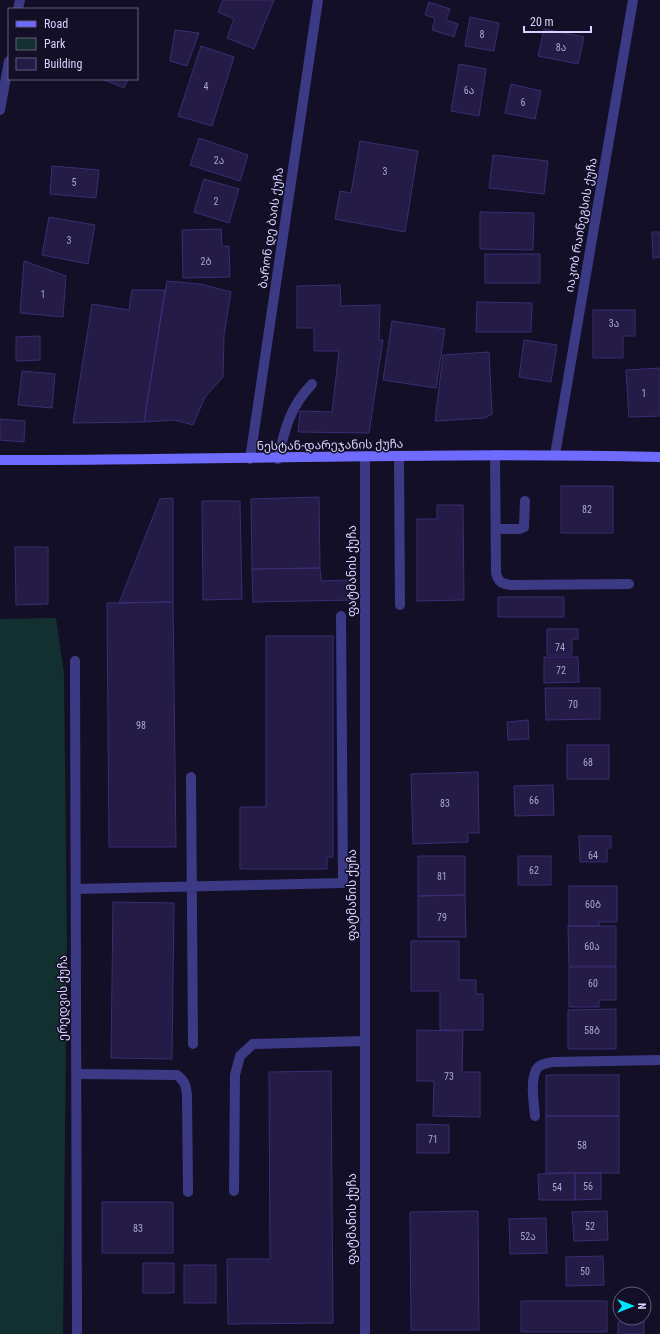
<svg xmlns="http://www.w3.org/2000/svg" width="660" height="1334" viewBox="0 0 660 1334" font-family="'Roboto Condensed','Noto Sans Georgian',sans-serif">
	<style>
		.green { fill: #12302f }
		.building { fill: #241b47; stroke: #3b2d73 }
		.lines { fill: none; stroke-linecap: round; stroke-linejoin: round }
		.lane { stroke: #3d3a85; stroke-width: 10 }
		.street { stroke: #3d3a85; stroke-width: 10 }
		.secondary { stroke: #6f6bff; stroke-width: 10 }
		.labels { text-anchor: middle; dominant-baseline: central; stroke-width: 3; stroke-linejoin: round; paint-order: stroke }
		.number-label { font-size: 10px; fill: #aca6d1 }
		.street-label { font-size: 12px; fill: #d9d4ff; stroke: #130f26 }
	</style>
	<rect width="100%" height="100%" fill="#130f26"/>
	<path class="green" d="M 56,618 L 64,674 L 67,940 L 63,1334 L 0,1334 L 0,619 Z"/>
	<path class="building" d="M 223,0 L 274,0 L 254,49 L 227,38 L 234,19 L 218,12 Z
		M 429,2 L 450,9 L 446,20 L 458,24 L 454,37 L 432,30 L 435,18 L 425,15 Z
		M 470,17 L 499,23 L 494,51 L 465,46 Z
		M 544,29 L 584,37 L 578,64 L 538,56 Z
		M 175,30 L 199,33 L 187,66 L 170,61 Z
		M 201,46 L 234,57 L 212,126 L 178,116 Z
		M 459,64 L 486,69 L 479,116 L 451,111 Z
		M 102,79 L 128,79 L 124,88 Z
		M 511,84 L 541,91 L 535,119 L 505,113 Z
		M 199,138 L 248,155 L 240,181 L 190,165 Z
		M 360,141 L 418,151 L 405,232 L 335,219 L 340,191 L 351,193 Z
		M 493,155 L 548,161 L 544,194 L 489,188 Z
		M 52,166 L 99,170 L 96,198 L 50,194 Z
		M 204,179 L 239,189 L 229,223 L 194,212 Z
		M 480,212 L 534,213 L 533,250 L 480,249 Z
		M 49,217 L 95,225 L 88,264 L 42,255 Z
		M 221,229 L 222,246 L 229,246 L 230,277 L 183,278 L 182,230 Z
		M 652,232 L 660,232 L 660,257 L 653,258 Z
		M 485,254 L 540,254 L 540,283 L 485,283 Z
		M 24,261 L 66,276 L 63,317 L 20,313 Z
		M 167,281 L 200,284 L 231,292 L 224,335 L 223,377 L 205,397 L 193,425 L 175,420 L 144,422 Z
		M 340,285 L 341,306 L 380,305 L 379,340 L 383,340 L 369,433 L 298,432 L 300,411 L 332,412 L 339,351 L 314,351 L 314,328 L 297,328 L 297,286 Z
		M 132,290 L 165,290 L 144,422 L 73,423 L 92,304 L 129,310 Z
		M 477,302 L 532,303 L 531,332 L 476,332 Z
		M 593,310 L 635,310 L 635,336 L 623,336 L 623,358 L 593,358 Z
		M 392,321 L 445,329 L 436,388 L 383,380 Z
		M 40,336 L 40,360 L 16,361 L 16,337 Z
		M 524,340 L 557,345 L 551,382 L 519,377 Z
		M 489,352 L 492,414 L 485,418 L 435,421 L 443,355 Z
		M 660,368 L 660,416 L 629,417 L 626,370 Z
		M 22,371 L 55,374 L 52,408 L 18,405 Z
		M 0,419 L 25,421 L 24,442 L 0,440 Z
		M 561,486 L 613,486 L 613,533 L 561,533 Z
		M 319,497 L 320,568 L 252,569 L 251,499 Z
		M 173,498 L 173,602 L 119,603 L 160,499 Z
		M 202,501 L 240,501 L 242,599 L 203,600 Z
		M 437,505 L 463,505 L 464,600 L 417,601 L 417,519 L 437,519 Z
		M 15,547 L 48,547 L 48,604 L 16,605 Z
		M 320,568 L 321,581 L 352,580 L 352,600 L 253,602 L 252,569 Z
		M 498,597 L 564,597 L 564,617 L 498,617 Z
		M 173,602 L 176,847 L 109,847 L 107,603 Z
		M 547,629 L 578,629 L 578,639 L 572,639 L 572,655 L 547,655 Z
		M 266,636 L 333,636 L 333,857 L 327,857 L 327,869 L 240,869 L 240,807 L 266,807 Z
		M 544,657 L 578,657 L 579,682 L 544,683 Z
		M 545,688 L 600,688 L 600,719 L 546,720 Z
		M 528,720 L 529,739 L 508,740 L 507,722 Z
		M 567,745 L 609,745 L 609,779 L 567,779 Z
		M 478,772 L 479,833 L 468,833 L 468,842 L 413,844 L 411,774 Z
		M 553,785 L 554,815 L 515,816 L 514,786 Z
		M 579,836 L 611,836 L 611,848 L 607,848 L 607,862 L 580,862 Z
		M 418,856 L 465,856 L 465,895 L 418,896 Z
		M 518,856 L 551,856 L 551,885 L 518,885 Z
		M 569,886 L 617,886 L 617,922 L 599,922 L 599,926 L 569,926 Z
		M 465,895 L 466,937 L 418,937 L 418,896 Z
		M 113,902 L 174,903 L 172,1059 L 111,1058 Z
		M 568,926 L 616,926 L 616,966 L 569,966 Z
		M 411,941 L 459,941 L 459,980 L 476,980 L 476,994 L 483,994 L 483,1030 L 440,1030 L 440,991 L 411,991 Z
		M 569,967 L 616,967 L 616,1000 L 599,1000 L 599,1007 L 569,1007 Z
		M 616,1009 L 616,1049 L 568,1049 L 568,1010 Z
		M 417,1030 L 463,1031 L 462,1072 L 480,1072 L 480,1117 L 433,1116 L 434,1081 L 417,1081 Z
		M 331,1071 L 333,1323 L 228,1324 L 227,1259 L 270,1259 L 269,1072 Z
		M 546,1075 L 619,1075 L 619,1116 L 546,1116 Z
		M 546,1116 L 619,1116 L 619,1173 L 546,1173 Z
		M 417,1124 L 449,1125 L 449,1153 L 417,1153 Z
		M 575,1173 L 601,1173 L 601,1199 L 575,1200 Z
		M 575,1173 L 575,1200 L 539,1200 L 538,1174 Z
		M 102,1202 L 173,1202 L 173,1253 L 102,1253 Z
		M 478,1211 L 479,1330 L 411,1330 L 410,1212 Z
		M 607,1211 L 608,1240 L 574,1241 L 572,1212 Z
		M 546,1218 L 547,1253 L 510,1254 L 509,1219 Z
		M 603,1256 L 604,1285 L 566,1286 L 566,1257 Z
		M 143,1263 L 174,1263 L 174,1293 L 143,1293 Z
		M 184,1265 L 216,1265 L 216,1303 L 184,1303 Z
		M 521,1301 L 607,1301 L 607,1332 L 521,1332 Z
		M 644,1304 L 644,1334 L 618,1334 L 618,1322 L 622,1322 L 622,1318 L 644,1318 Z"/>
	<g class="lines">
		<path class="lane" d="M 495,455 L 496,573 C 498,582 502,584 511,585 L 629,584
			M 399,456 L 400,605
			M 278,459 C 285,428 290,407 312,384
			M 496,529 L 519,529 L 524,527 L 525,501
			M 191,777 L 193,1044
			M 76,889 L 343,883 L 341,616
			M 77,1074 L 177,1075 C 185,1081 186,1086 187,1095 L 188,1192
			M 535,1116 C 534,1103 530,1083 536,1070 C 539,1064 547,1063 553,1062 L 660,1060
			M 234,1191 L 235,1075 L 240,1056 L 253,1044 L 365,1041"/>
		<path class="street" d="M 18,9 L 20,0
			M 0,110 L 9,61
			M 555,455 L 633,0
			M 365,456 L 365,1334
			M 250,459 L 318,0
			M 75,661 L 77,1334"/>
		<path class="secondary" d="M 0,460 C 220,460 440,452 660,457"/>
	</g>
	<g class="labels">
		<g class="number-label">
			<text x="482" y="34">8</text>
			<text x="561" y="47">8ა</text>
			<text x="206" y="86">4</text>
			<text x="469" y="90">6ა</text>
			<text x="523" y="102">6</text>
			<text x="219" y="160">2ა</text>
			<text x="385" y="171">3</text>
			<text x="74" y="182">5</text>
			<text x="216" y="201">2</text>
			<text x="69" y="240">3</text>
			<text x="206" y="261">2ბ</text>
			<text x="43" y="294">1</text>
			<text x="614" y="323">3ა</text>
			<text x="644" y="393">1</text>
			<text x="587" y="509">82</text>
			<text x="560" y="647">74</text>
			<text x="561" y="670">72</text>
			<text x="573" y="704">70</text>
			<text x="141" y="725">98</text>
			<text x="588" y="762">68</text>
			<text x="534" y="800">66</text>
			<text x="445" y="803">83</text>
			<text x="593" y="855">64</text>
			<text x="534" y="870">62</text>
			<text x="442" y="876">81</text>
			<text x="593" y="904">60ბ</text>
			<text x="442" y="917">79</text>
			<text x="592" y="946">60ა</text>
			<text x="593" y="983">60</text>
			<text x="592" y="1030">58ბ</text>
			<text x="449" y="1076">73</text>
			<text x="433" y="1139">71</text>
			<text x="582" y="1145">58</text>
			<text x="588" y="1186">56</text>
			<text x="557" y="1187">54</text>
			<text x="590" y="1226">52</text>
			<text x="138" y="1228">83</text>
			<text x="528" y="1236">52ა</text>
			<text x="585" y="1271">50</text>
		</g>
		<g class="street-label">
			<text transform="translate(581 225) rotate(-80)">იაკობ რაინეგსის ქუჩა</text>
			<text transform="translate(271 228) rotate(-82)">ბარონ დე ბაის ქუჩა</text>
			<text transform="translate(330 445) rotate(-1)">ნესტან-დარეჯანის ქუჩა</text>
			<text transform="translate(352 571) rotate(-90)">ფატმანის ქუჩა</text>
			<text transform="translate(352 895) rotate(-90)">ფატმანის ქუჩა</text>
			<text transform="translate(63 998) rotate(-90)">ერედვის ქუჩა</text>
			<text transform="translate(352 1219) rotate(-90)">ფატმანის ქუჩა</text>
		</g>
	</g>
	<rect x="8" y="8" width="130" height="72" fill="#130f26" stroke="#625e7d"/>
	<rect x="16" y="21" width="20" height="6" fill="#6f6bff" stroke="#625e7d"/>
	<text x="44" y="28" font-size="12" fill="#d9d4ff">Road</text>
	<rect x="16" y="38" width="20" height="12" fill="#12302f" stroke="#625e7d"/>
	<text x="44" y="48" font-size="12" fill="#d9d4ff">Park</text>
	<rect x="16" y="58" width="20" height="12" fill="#241b47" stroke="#625e7d"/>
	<text x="44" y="68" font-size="12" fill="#d9d4ff">Building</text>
	<g transform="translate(632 1306) rotate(90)"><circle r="19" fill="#130f26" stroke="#625e7d"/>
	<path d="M0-3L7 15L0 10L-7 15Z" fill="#00e5ff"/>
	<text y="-6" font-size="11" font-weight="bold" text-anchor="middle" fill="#d9d4ff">N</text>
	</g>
	<path d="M524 26v6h67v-6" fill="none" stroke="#d9d4ff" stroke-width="2"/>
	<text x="530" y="26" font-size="12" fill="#d9d4ff" stroke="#130f26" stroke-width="3" paint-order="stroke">20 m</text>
</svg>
